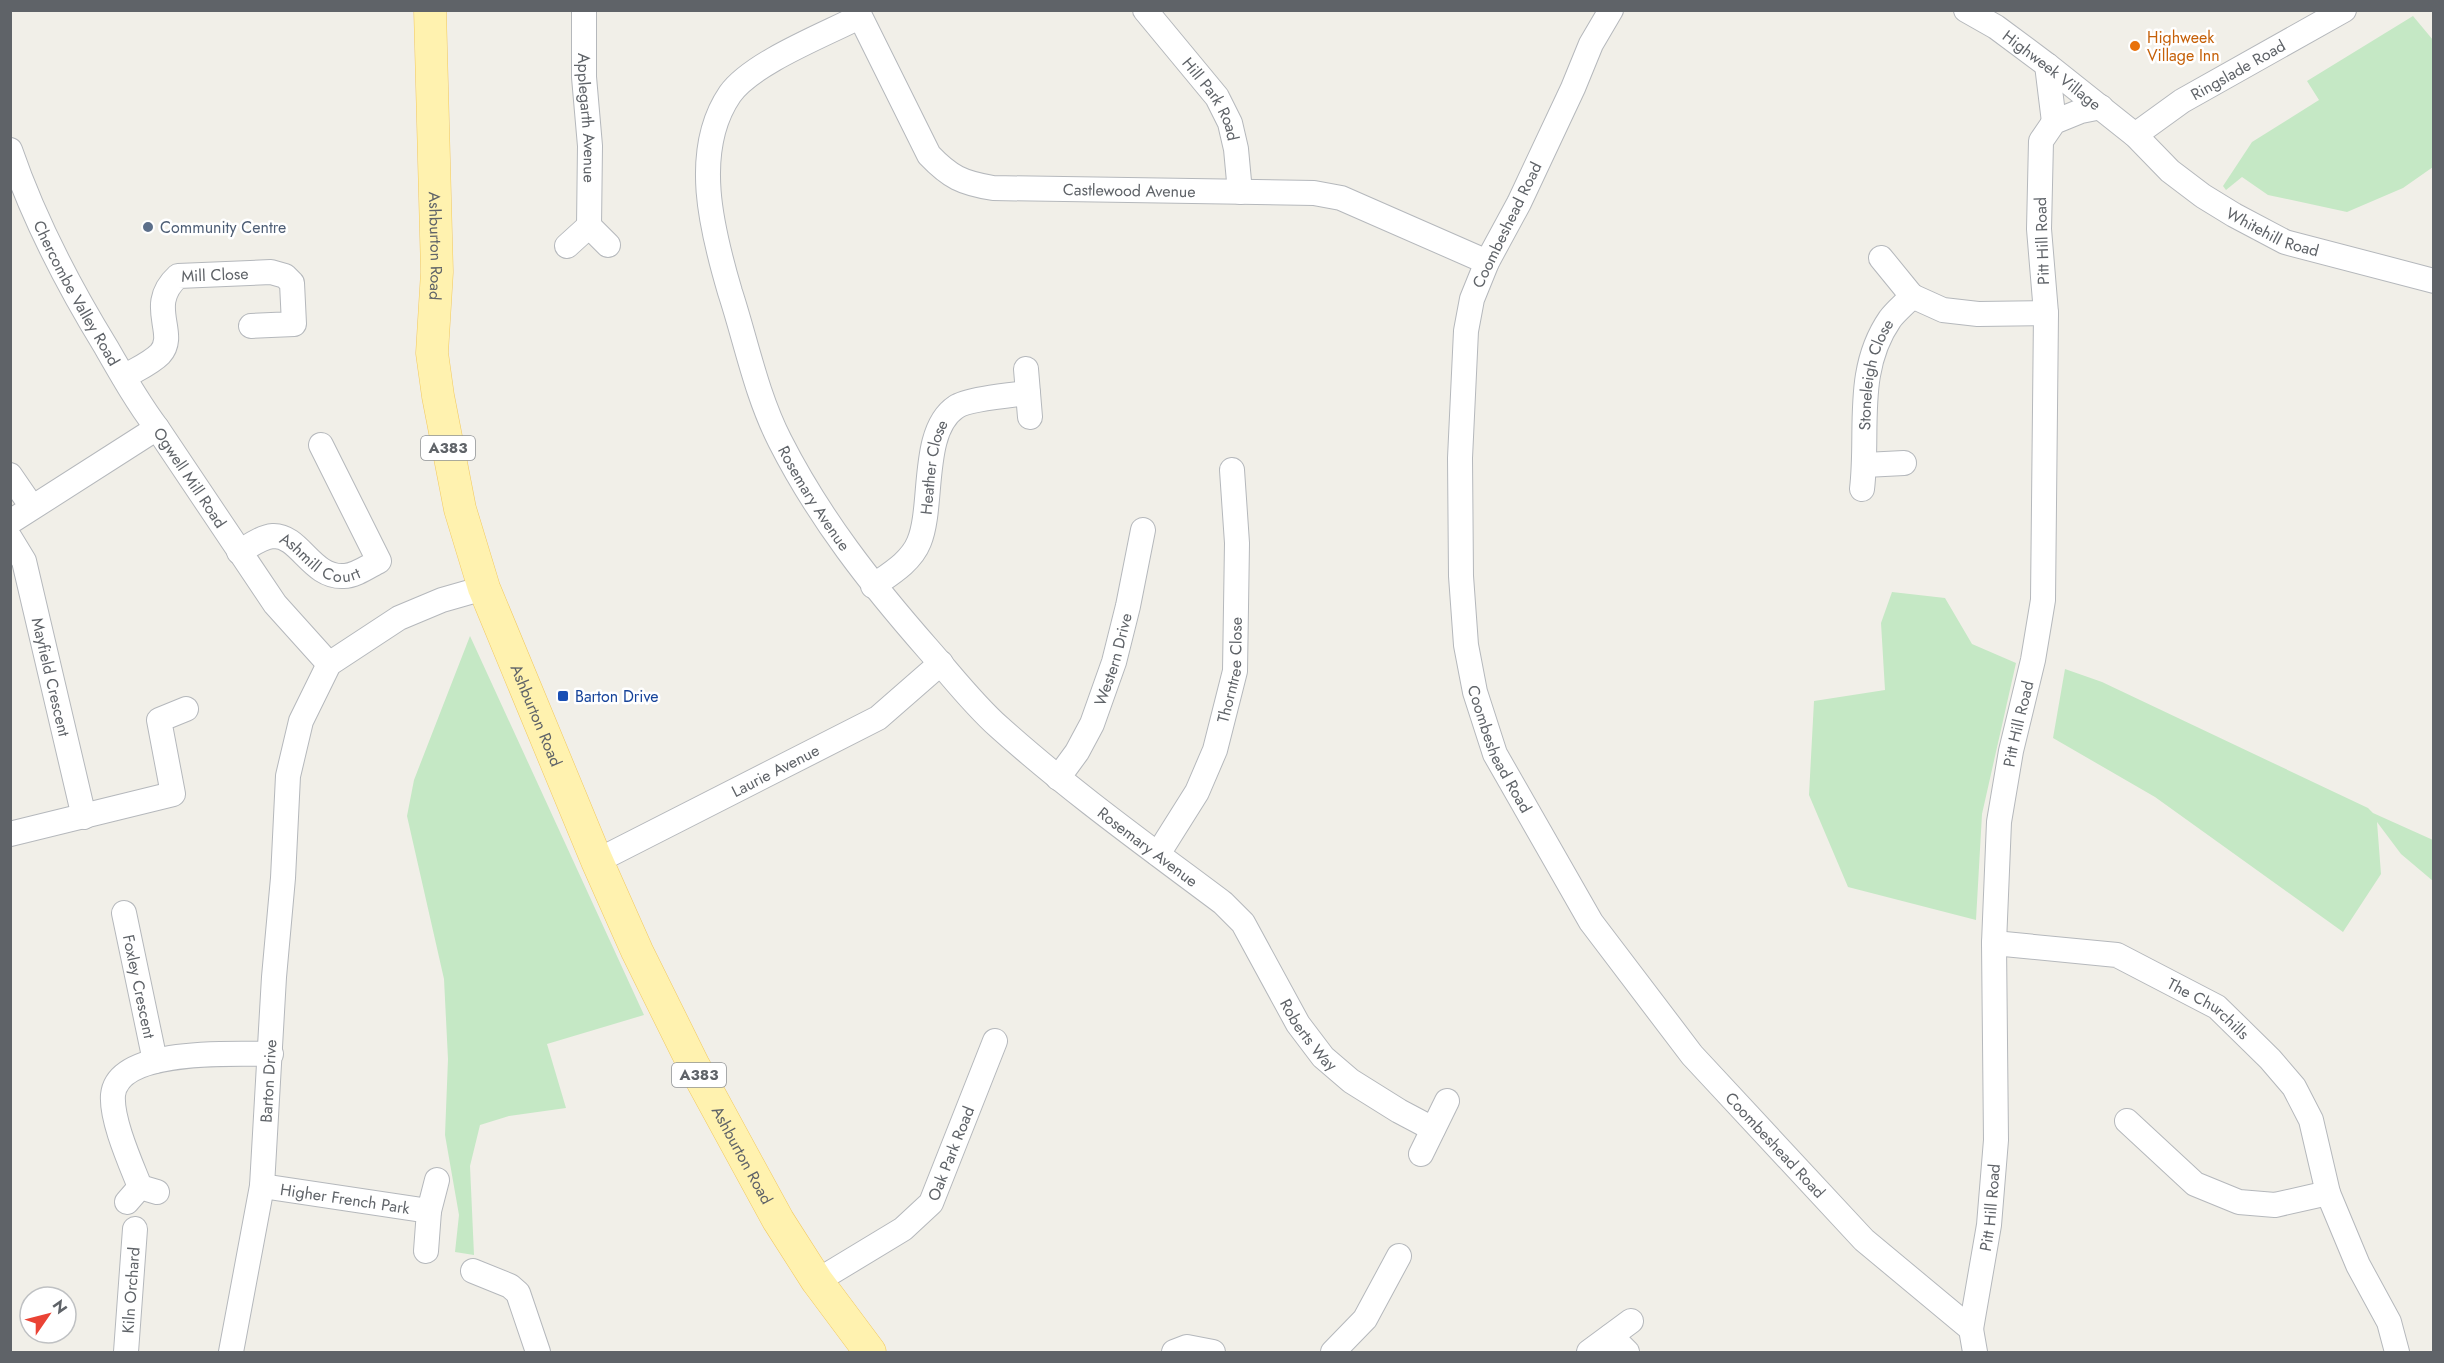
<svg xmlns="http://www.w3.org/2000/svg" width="2444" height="1363" viewBox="0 0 2444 1363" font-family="Jost,sans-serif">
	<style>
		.green { fill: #c5e8c5 }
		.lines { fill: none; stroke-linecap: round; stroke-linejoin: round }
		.minor-casing { stroke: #b5b8bc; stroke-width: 26 }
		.major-casing { stroke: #f2c960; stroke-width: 33 }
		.minor { stroke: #fff; stroke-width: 24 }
		.major { stroke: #fff2af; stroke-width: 32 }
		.food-dot { fill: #e8710a; stroke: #fff; stroke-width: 2 }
		.service-dot { fill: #5c6f8a; stroke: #fff; stroke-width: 2 }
		.transit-dot { fill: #1a4fb4; stroke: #fff; stroke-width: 2 }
		.labels { text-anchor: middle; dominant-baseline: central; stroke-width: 5; stroke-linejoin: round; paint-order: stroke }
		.shield { fill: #fff; stroke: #8f9295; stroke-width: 1.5 }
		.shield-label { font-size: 15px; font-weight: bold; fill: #5f6368 }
		.food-label { font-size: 16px; fill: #c56008; stroke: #fff; text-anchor: start }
		.street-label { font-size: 16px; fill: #5f6368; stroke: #fff }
		.service-label { font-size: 16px; fill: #4e5e75; stroke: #fff; text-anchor: start }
		.transit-label { font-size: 16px; fill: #164399; stroke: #fff; text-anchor: start }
	</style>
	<rect width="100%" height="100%" fill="#f1efe8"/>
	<path class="green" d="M 2413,16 L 2433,40 L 2433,167 L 2403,188 L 2347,212 L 2268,195 L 2242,177 L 2226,190 L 2223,186 L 2252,142 L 2319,100 L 2307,81 Z
		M 1892,592 L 1945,598 L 1972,644 L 2016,663 L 1982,814 L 1976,920 L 1848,887 L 1809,795 L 1814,701 L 1885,690 L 1881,623 Z
		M 470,636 L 644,1015 L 547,1044 L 566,1108 L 509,1116 L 480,1125 L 470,1166 L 474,1255 L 455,1252 L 459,1215 L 445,1135 L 448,1059 L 444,979 L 407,816 L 414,780 Z
		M 2065,669 L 2102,682 L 2368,808 L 2373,813 L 2433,840 L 2433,881 L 2401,854 L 2377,822 L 2381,874 L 2343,932 L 2155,797 L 2053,738 Z"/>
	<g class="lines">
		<defs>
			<g id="minor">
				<path id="s1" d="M 584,10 L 584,77 L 590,146 L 589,226"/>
				<path id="s2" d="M 857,10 L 929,155 C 950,177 962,183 993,188 L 1314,193 L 1341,198 L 1487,262"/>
				<path id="s3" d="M 1145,10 L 1217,97 L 1230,123 L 1236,149 L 1240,192"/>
				<path id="s4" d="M 1611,10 L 1591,44 L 1573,88 L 1519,203 L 1487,262 L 1472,299 L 1466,331 L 1460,458 L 1461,576 L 1466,645 L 1475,692 L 1495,754 L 1591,922 L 1692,1055 L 1864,1240 L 1971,1329 L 1975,1352"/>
				<path id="s5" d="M 1966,10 L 1996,27 L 2047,65 L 2135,135 L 2170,171 L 2203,196 L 2234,215 L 2285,242 L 2434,281"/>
				<path id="s6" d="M 859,17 C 824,35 752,63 730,94 C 691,151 712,231 730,292 C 746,341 756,394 780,441 C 819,518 871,584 928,649 C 951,675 973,704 999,727 C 1069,790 1147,846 1223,903 L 1243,923 L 1298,1024 L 1323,1057 L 1351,1081 L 1399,1111 L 1433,1129"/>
				<path d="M 2047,65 L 2054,122"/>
				<path id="s7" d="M 2135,135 L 2182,101 L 2344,10"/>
				<path id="s8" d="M 10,150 C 34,220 68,285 106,347 C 122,375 138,403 157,428"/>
				<path d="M 567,246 L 589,226 L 608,245"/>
				<path d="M 1881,258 L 1912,296"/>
				<path d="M 1026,369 L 1030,417"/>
				<path id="s9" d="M 124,377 C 135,370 150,364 160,354 C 179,333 145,306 178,276 L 271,272 L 285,276 L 292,283 L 294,324 L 251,326"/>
				<path d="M 1865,465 L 1904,463"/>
				<path d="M 10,475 L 32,507"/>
				<path id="s10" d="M 1862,489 C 1869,431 1854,371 1890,319 C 1896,311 1905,304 1912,296 L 1943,310 L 1978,314 L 2046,313"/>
				<path id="s11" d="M 10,522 L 157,428 L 275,604 L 329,664"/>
				<path id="s12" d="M 10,538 L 24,561 L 84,817"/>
				<path id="s13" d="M 239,552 C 248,547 261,537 273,536 C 300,535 311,578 344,576 C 355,576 369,566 379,561 L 321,445"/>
				<path id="s14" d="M 873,586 C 890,574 911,562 919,542 C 934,506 920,431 956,407 C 967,399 1012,395 1028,393"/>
				<path id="s15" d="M 1058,778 L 1077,752 L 1092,724 L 1114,662 L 1128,606 L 1143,530"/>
				<path d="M 10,834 L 173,794 L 159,720 L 186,709"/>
				<path id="s16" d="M 1158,854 L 1197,792 L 1215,750 L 1235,671 L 1237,543 L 1232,470"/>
				<path id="s17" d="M 597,861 L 878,718 L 941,663"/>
				<path id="s18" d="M 124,913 L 155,1061"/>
				<path id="s19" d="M 1994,943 L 2117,955 L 2217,1007 L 2270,1059 L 2294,1087 L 2311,1120 L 2328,1193 L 2358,1265 L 2389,1322 L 2397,1352"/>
				<path d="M 2127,1121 L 2195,1184 L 2239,1202 L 2275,1205 L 2328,1193"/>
				<path d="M 1421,1154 L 1447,1101"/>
				<path id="s20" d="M 262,1186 L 429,1211"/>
				<path d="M 140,1187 C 131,1164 111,1120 113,1095 C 118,1047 236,1054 271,1054"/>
				<path d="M 127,1202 L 140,1187 L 157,1192"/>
				<path d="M 426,1251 L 429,1211 L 437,1180"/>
				<path d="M 473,1271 L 510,1286 L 518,1293 L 538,1352"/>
				<path id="s21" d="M 817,1281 L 903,1229 L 931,1203 L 995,1041"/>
				<path id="s22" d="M 1971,1329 L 1989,1225 L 1996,1140 L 1994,943 L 1999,822 L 2011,751 L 2033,660 L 2043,600 L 2046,313 L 2039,229 L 2041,141 L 2054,122 L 2081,111 L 2101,107"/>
				<path d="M 1611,1336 L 1627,1352"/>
				<path id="s23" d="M 126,1352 L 135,1229"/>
				<path id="s24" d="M 231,1352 L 262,1186 L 274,977 L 283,878 L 288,776 L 301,721 L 329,664 L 399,618 L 442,600 L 484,588"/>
				<path d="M 1174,1352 L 1187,1347 L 1213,1352"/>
				<path d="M 1333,1352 L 1365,1319 L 1399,1256"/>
				<path d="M 1589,1352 L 1631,1321"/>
			</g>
			<g id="major">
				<path id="s25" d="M 430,10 L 437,272 L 432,353 L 438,396 L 460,509 L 484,588 L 597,861 L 637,951 L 694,1066 L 778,1220 L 817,1281 L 870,1352"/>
			</g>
		</defs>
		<use href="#minor" class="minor-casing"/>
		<use href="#major" class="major-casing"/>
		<use href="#minor" class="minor"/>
		<use href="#major" class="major"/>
	</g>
	<circle class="food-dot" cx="2135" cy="46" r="6"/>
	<circle class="service-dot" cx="148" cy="227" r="6"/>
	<rect class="transit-dot" x="557" y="690" width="12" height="12" rx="3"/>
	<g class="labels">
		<g class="shield">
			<rect x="421" y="436" width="54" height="24" rx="4.5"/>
			<rect x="672" y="1063" width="54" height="24" rx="4.5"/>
		</g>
		<g class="shield-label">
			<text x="448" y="448">A383</text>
			<text x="699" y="1075">A383</text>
		</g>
		<g class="food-label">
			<text x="2147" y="37">Highweek<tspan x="2147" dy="18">Village Inn</tspan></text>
		</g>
		<g class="street-label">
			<text stroke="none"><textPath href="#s7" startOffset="122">Ringslade Road</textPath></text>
			<text stroke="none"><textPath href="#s5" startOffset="105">Highweek Village</textPath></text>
			<text stroke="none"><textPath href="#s3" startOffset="112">Hill Park Road</textPath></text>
			<text stroke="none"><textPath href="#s1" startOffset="108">Applegarth Avenue</textPath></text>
			<text stroke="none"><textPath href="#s2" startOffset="372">Castlewood Avenue</textPath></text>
			<text transform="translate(1507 225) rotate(-64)">Coombeshead Road</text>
			<text stroke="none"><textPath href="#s5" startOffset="381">Whitehill Road</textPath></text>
			<text transform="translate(2042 241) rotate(-92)">Pitt Hill Road</text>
			<text stroke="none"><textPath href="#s25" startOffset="236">Ashburton Road</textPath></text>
			<text stroke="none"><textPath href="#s9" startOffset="164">Mill Close</textPath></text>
			<text stroke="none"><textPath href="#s8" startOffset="158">Chercombe Valley Road</textPath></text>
			<text stroke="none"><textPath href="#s10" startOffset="116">Stoneleigh Close</textPath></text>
			<text stroke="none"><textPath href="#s14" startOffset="141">Heather Close</textPath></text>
			<text stroke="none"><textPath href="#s11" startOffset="234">Ogwell Mill Road</textPath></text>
			<text stroke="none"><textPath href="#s6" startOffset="580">Rosemary Avenue</textPath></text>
			<text stroke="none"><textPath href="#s13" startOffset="92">Ashmill Court</textPath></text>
			<text stroke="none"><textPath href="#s15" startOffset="132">Western Drive</textPath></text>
			<text stroke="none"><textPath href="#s16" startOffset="201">Thorntree Close</textPath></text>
			<text stroke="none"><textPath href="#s12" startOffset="146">Mayfield Crescent</textPath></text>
			<text stroke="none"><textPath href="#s25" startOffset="722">Ashburton Road</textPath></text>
			<text stroke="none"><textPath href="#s22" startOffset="609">Pitt Hill Road</textPath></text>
			<text stroke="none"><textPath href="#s4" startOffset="778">Coombeshead Road</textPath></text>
			<text stroke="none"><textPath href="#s17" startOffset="200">Laurie Avenue</textPath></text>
			<text stroke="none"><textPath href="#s6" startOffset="1066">Rosemary Avenue</textPath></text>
			<text stroke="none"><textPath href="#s18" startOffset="75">Foxley Crescent</textPath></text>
			<text stroke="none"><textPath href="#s19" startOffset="230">The Churchills</textPath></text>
			<text stroke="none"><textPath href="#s6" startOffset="1318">Roberts Way</textPath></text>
			<text stroke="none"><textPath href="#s24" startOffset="274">Barton Drive</textPath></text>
			<text stroke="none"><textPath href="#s4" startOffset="1264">Coombeshead Road</textPath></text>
			<text stroke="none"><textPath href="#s21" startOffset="192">Oak Park Road</textPath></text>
			<text stroke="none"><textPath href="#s25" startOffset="1208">Ashburton Road</textPath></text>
			<text stroke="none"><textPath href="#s20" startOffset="84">Higher French Park</textPath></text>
			<text stroke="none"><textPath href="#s22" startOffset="123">Pitt Hill Road</textPath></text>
			<text stroke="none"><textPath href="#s23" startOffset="62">Kiln Orchard</textPath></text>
		</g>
		<g class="service-label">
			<text x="160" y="227">Community Centre</text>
		</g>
		<g class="transit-label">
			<text x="575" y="696">Barton Drive</text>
		</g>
	</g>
	<rect width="2444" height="1363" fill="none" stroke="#5f6368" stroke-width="24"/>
	<g transform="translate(48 1315) rotate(55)"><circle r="28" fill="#ffffff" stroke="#bfc1c3" stroke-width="1.5"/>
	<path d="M0-4.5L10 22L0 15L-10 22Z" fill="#ea4335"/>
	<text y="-9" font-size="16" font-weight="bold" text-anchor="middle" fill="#5f6368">N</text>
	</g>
</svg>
